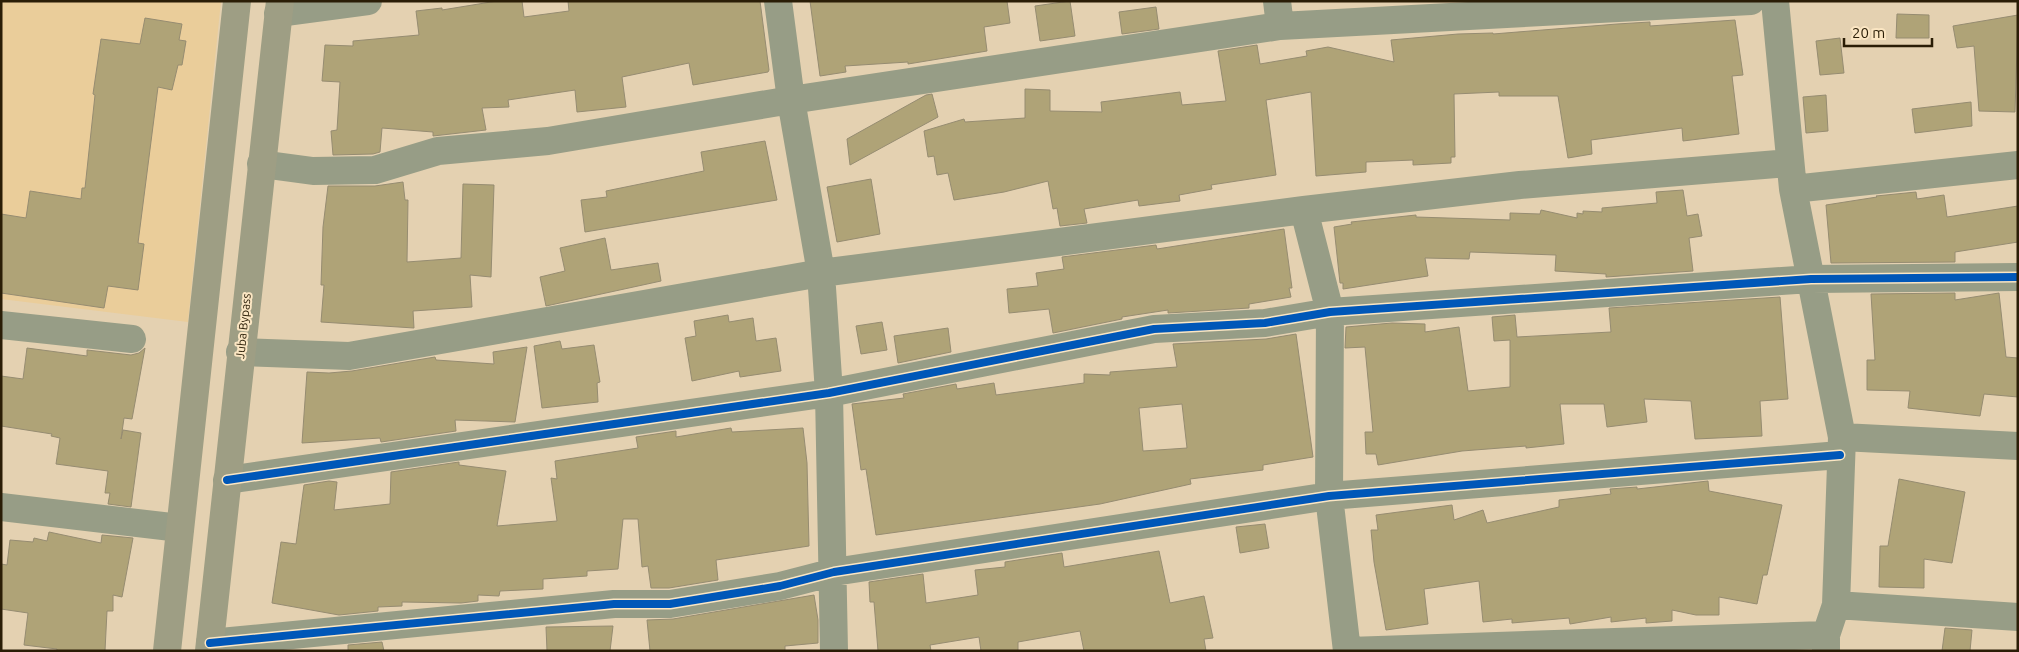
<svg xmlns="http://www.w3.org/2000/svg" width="2019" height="652" viewBox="0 0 2019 652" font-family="Ubuntu,sans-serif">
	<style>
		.built { fill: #eacd9a }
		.building { fill: #afa377; stroke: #968c71; fill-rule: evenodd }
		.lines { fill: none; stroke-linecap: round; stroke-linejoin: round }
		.minor { stroke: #979d86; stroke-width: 28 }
		.major { stroke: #9e9e84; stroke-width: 28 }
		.cycleway-casing { stroke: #fbe6c3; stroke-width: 11 }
		.cycleway { stroke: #0057b8; stroke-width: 8 }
		.labels { text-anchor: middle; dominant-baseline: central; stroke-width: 4; stroke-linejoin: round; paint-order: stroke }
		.street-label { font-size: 12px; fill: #2a1d06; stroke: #fbe6c3 }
	</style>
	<rect width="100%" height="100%" fill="#e4d1b1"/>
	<path class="built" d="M 1,1 L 221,1 L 188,322 L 1,299 Z"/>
	<path class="building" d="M 497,1 L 522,1 L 524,17 L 569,11 L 568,1 L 760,1 L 769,70 L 768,72 L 693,85 L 689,63 L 622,77 L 626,107 L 577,112 L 575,90 L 508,100 L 509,107 L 482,108 L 486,130 L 433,136 L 433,132 L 382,128 L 380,152 L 373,154 L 333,155 L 331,131 L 337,130 L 340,82 L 322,81 L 325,45 L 353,46 L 353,41 L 419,35 L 416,11 L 442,8 L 442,10 Z
		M 810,1 L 1007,1 L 1010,23 L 984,27 L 987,51 L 908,64 L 908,62 L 845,66 L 846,72 L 820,76 Z
		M 1070,1 L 1075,36 L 1040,41 L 1035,6 Z
		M 1156,7 L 1159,29 L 1122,34 L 1119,12 Z
		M 1897,14 L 1929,15 L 1929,38 L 1896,38 Z
		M 2018,15 L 2015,112 L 1979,111 L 1974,46 L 1957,48 L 1953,26 Z
		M 145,18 L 182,24 L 179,40 L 186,41 L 182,65 L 178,65 L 172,90 L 158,87 L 138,243 L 144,244 L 138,290 L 108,286 L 104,308 L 1,293 L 1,214 L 26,218 L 30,191 L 81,199 L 82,188 L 85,188 L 95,95 L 93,94 L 101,39 L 140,44 Z
		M 1735,20 L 1743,75 L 1732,76 L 1739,134 L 1683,141 L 1682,128 L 1591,140 L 1592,154 L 1568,158 L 1558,96 L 1499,96 L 1499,92 L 1454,94 L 1455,157 L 1451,157 L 1451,163 L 1413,165 L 1413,160 L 1366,162 L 1366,172 L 1316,176 L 1311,92 L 1266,100 L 1276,175 L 1211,185 L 1212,189 L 1179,195 L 1180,201 L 1139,206 L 1138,200 L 1084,209 L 1087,223 L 1060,226 L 1057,208 L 1053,209 L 1048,181 L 1004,192 L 954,200 L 948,173 L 937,175 L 934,156 L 928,157 L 924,131 L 964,119 L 965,122 L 1025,118 L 1025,89 L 1050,90 L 1050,111 L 1102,112 L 1101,102 L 1180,92 L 1182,105 L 1226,101 L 1218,51 L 1257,45 L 1260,64 L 1307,56 L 1306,51 L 1328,47 L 1394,62 L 1391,40 L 1458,34 L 1493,33 L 1493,34 L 1617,24 L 1650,22 L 1650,26 Z
		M 1840,38 L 1844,73 L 1820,75 L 1816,41 Z
		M 932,94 L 938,117 L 850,165 L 847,139 L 926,95 Z
		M 1826,95 L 1828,131 L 1806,133 L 1803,97 Z
		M 1971,102 L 1972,126 L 1915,133 L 1912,109 Z
		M 765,141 L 777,200 L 585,232 L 581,200 L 607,197 L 606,191 L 704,171 L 701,152 Z
		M 871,179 L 880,234 L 837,242 L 827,187 Z
		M 403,182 L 405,200 L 408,200 L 407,262 L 461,258 L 463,184 L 494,185 L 491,277 L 470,275 L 472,307 L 413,311 L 414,328 L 321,322 L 324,285 L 321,285 L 323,227 L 328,186 L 375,186 Z
		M 1683,190 L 1687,216 L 1698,214 L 1702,236 L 1689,238 L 1693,271 L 1606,277 L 1606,274 L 1555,271 L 1556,255 L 1470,252 L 1469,259 L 1425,258 L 1428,276 L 1343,289 L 1343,283 L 1340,283 L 1334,227 L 1352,224 L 1351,222 L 1416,215 L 1416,217 L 1510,220 L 1510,213 L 1540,214 L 1541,210 L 1577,218 L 1577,213 L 1583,214 L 1583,211 L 1602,212 L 1602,208 L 1657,203 L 1656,192 Z
		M 1916,192 L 1917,199 L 1944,195 L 1947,217 L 2018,206 L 2018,242 L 1955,252 L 1955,262 L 1831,263 L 1826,205 L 1877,197 L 1876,196 Z
		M 1284,229 L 1292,288 L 1289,288 L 1291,297 L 1249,304 L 1249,308 L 1168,313 L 1168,310 L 1122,317 L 1122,319 L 1053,333 L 1049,309 L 1009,313 L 1007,289 L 1038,286 L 1036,273 L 1064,269 L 1062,257 L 1156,245 L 1157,249 Z
		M 605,238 L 611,270 L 658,263 L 661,281 L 546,306 L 540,277 L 565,271 L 560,248 Z
		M 1955,293 L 1955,300 L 1999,293 L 2006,357 L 2018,358 L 2018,397 L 1984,394 L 1980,416 L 1908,408 L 1910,391 L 1867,390 L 1867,360 L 1875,360 L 1871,294 Z
		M 1780,297 L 1788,399 L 1760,401 L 1762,436 L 1695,439 L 1691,401 L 1644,399 L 1647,422 L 1607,427 L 1604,404 L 1560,404 L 1564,444 L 1526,448 L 1526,446 L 1462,451 L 1378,465 L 1376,454 L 1366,454 L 1365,432 L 1373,432 L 1365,347 L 1345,348 L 1346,327 L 1392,323 L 1425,324 L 1425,332 L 1459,327 L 1468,391 L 1510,387 L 1510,340 L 1494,341 L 1492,317 L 1515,315 L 1517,337 L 1611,332 L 1609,308 Z
		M 728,315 L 729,322 L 753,318 L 756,341 L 776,338 L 781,371 L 740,377 L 739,371 L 692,381 L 685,338 L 696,336 L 694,321 Z
		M 882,322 L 887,350 L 861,354 L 856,326 Z
		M 948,328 L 951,352 L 898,363 L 894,336 Z
		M 1296,334 L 1313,457 L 1263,465 L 1263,470 L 1190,479 L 1191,484 L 1100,504 L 876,535 L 866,469 L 861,470 L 852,404 L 904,398 L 903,394 L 956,384 L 957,389 L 994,383 L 996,395 L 1084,383 L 1084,374 L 1110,375 L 1110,372 L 1177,367 L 1173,344 L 1266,339 ZM 1182,404 L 1187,448 L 1143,451 L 1139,408 Z
		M 560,341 L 562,349 L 594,345 L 600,382 L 597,383 L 598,402 L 542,408 L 534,346 Z
		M 527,347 L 515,422 L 455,420 L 456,431 L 381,442 L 380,438 L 302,443 L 307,372 L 329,373 L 352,371 L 435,357 L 436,360 L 494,364 L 493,352 Z
		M 27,348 L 87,356 L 87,350 L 131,355 L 139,353 L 145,348 L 132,419 L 124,418 L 121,439 L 123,430 L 141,433 L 131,507 L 108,504 L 110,493 L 105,493 L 108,471 L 56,464 L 60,438 L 51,436 L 52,434 L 1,426 L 1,376 L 23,379 Z
		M 731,428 L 732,432 L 803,428 L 807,463 L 809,546 L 716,560 L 718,580 L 669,588 L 651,588 L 648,566 L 642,567 L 638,519 L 623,519 L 618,569 L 587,571 L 587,576 L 543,579 L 543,589 L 500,591 L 499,596 L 478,595 L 478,601 L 461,603 L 402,602 L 402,606 L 378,607 L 378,611 L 339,615 L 272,603 L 281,542 L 296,544 L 304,485 L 329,481 L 337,482 L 334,510 L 390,504 L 391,472 L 459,462 L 459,465 L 506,471 L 497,526 L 557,521 L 551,478 L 557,479 L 555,461 L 638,448 L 636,437 L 676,431 L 676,437 Z
		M 1899,479 L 1965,492 L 1952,563 L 1924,559 L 1924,588 L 1879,587 L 1880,546 L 1888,546 Z
		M 1708,481 L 1709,491 L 1782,505 L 1767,575 L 1763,575 L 1757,604 L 1719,597 L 1719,615 L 1696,615 L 1672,610 L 1672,621 L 1646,623 L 1646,618 L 1611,622 L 1611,617 L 1570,624 L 1569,618 L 1512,623 L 1512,619 L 1483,622 L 1479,581 L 1424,589 L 1428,624 L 1386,630 L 1374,562 L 1371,530 L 1378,530 L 1376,515 L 1452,505 L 1454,520 L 1483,510 L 1487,523 L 1559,507 L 1559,500 L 1611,494 L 1610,489 L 1637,487 L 1637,489 Z
		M 1265,524 L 1269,548 L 1240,553 L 1236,527 Z
		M 49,532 L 101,543 L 102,535 L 133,538 L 122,597 L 113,595 L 113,611 L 107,611 L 105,651 L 57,651 L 57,649 L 24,645 L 28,613 L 1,609 L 1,564 L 7,565 L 10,540 L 33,542 L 34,538 L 47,541 Z
		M 1159,551 L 1170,603 L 1204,596 L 1213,638 L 1204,639 L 1206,651 L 1084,651 L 1080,631 L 1018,642 L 1018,651 L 981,651 L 979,637 L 930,645 L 931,651 L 878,651 L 874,602 L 870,602 L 869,582 L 923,574 L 926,603 L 978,595 L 975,570 L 1005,567 L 1005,562 L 1062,553 L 1064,567 Z
		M 814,595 L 818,620 L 818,643 L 785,646 L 785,651 L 650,651 L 647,620 L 673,619 Z
		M 613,626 L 610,651 L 547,651 L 546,627 Z
		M 1945,628 L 1972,630 L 1970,651 L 1942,651 Z
		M 382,642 L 384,651 L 348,651 L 348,645 Z"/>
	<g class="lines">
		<path class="minor" d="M 778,1 L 791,100 L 821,273 L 829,393 L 834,651
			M 1277,1 L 1280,26
			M 1775,1 L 1793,189 L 1842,437 L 1836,605 L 1826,635 L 1826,651
			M 278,13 L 368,1
			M 261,164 L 313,171 L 375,170 L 438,151 L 548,141 L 791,100 L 1280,26 L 1751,1
			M 1793,189 L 2018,165
			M 1304,210 L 1330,312 L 1329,496 L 1347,651
			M 1,325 L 132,339
			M 240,352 L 349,356 L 821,273 L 1304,210 L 1520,185 L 1789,163
			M 1842,437 L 2018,446
			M 227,480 L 829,393 L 1154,329 L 1265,323 L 1330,312 L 1811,279 L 2018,277
			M 1,507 L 180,528
			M 1836,605 L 2018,617
			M 210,643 L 614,604 L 670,604 L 780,586 L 834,572 L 1329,496 L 1840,455
			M 1349,651 L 1826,635"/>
		<path class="major" d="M 167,651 L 237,1
			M 209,651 L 280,1"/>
		<defs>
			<path id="cycleway" d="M 227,480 L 829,393 L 1154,329 L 1265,323 L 1330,312 L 1811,279 L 2018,277
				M 210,643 L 614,604 L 670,604 L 780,586 L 834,572 L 1329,496 L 1840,455"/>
		</defs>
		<use href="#cycleway" class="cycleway-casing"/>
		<use href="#cycleway" class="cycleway"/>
	</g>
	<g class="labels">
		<g class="street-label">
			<text transform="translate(243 326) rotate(-84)">Juba Bypass</text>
		</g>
	</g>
	<rect width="2019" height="652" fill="none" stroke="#2a1d06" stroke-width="5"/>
	<path d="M1844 38v8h88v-8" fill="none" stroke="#2a1d06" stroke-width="2.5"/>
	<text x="1852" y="38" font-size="15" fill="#2a1d06" stroke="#fbe6c3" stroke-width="4" paint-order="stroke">20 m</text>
</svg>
